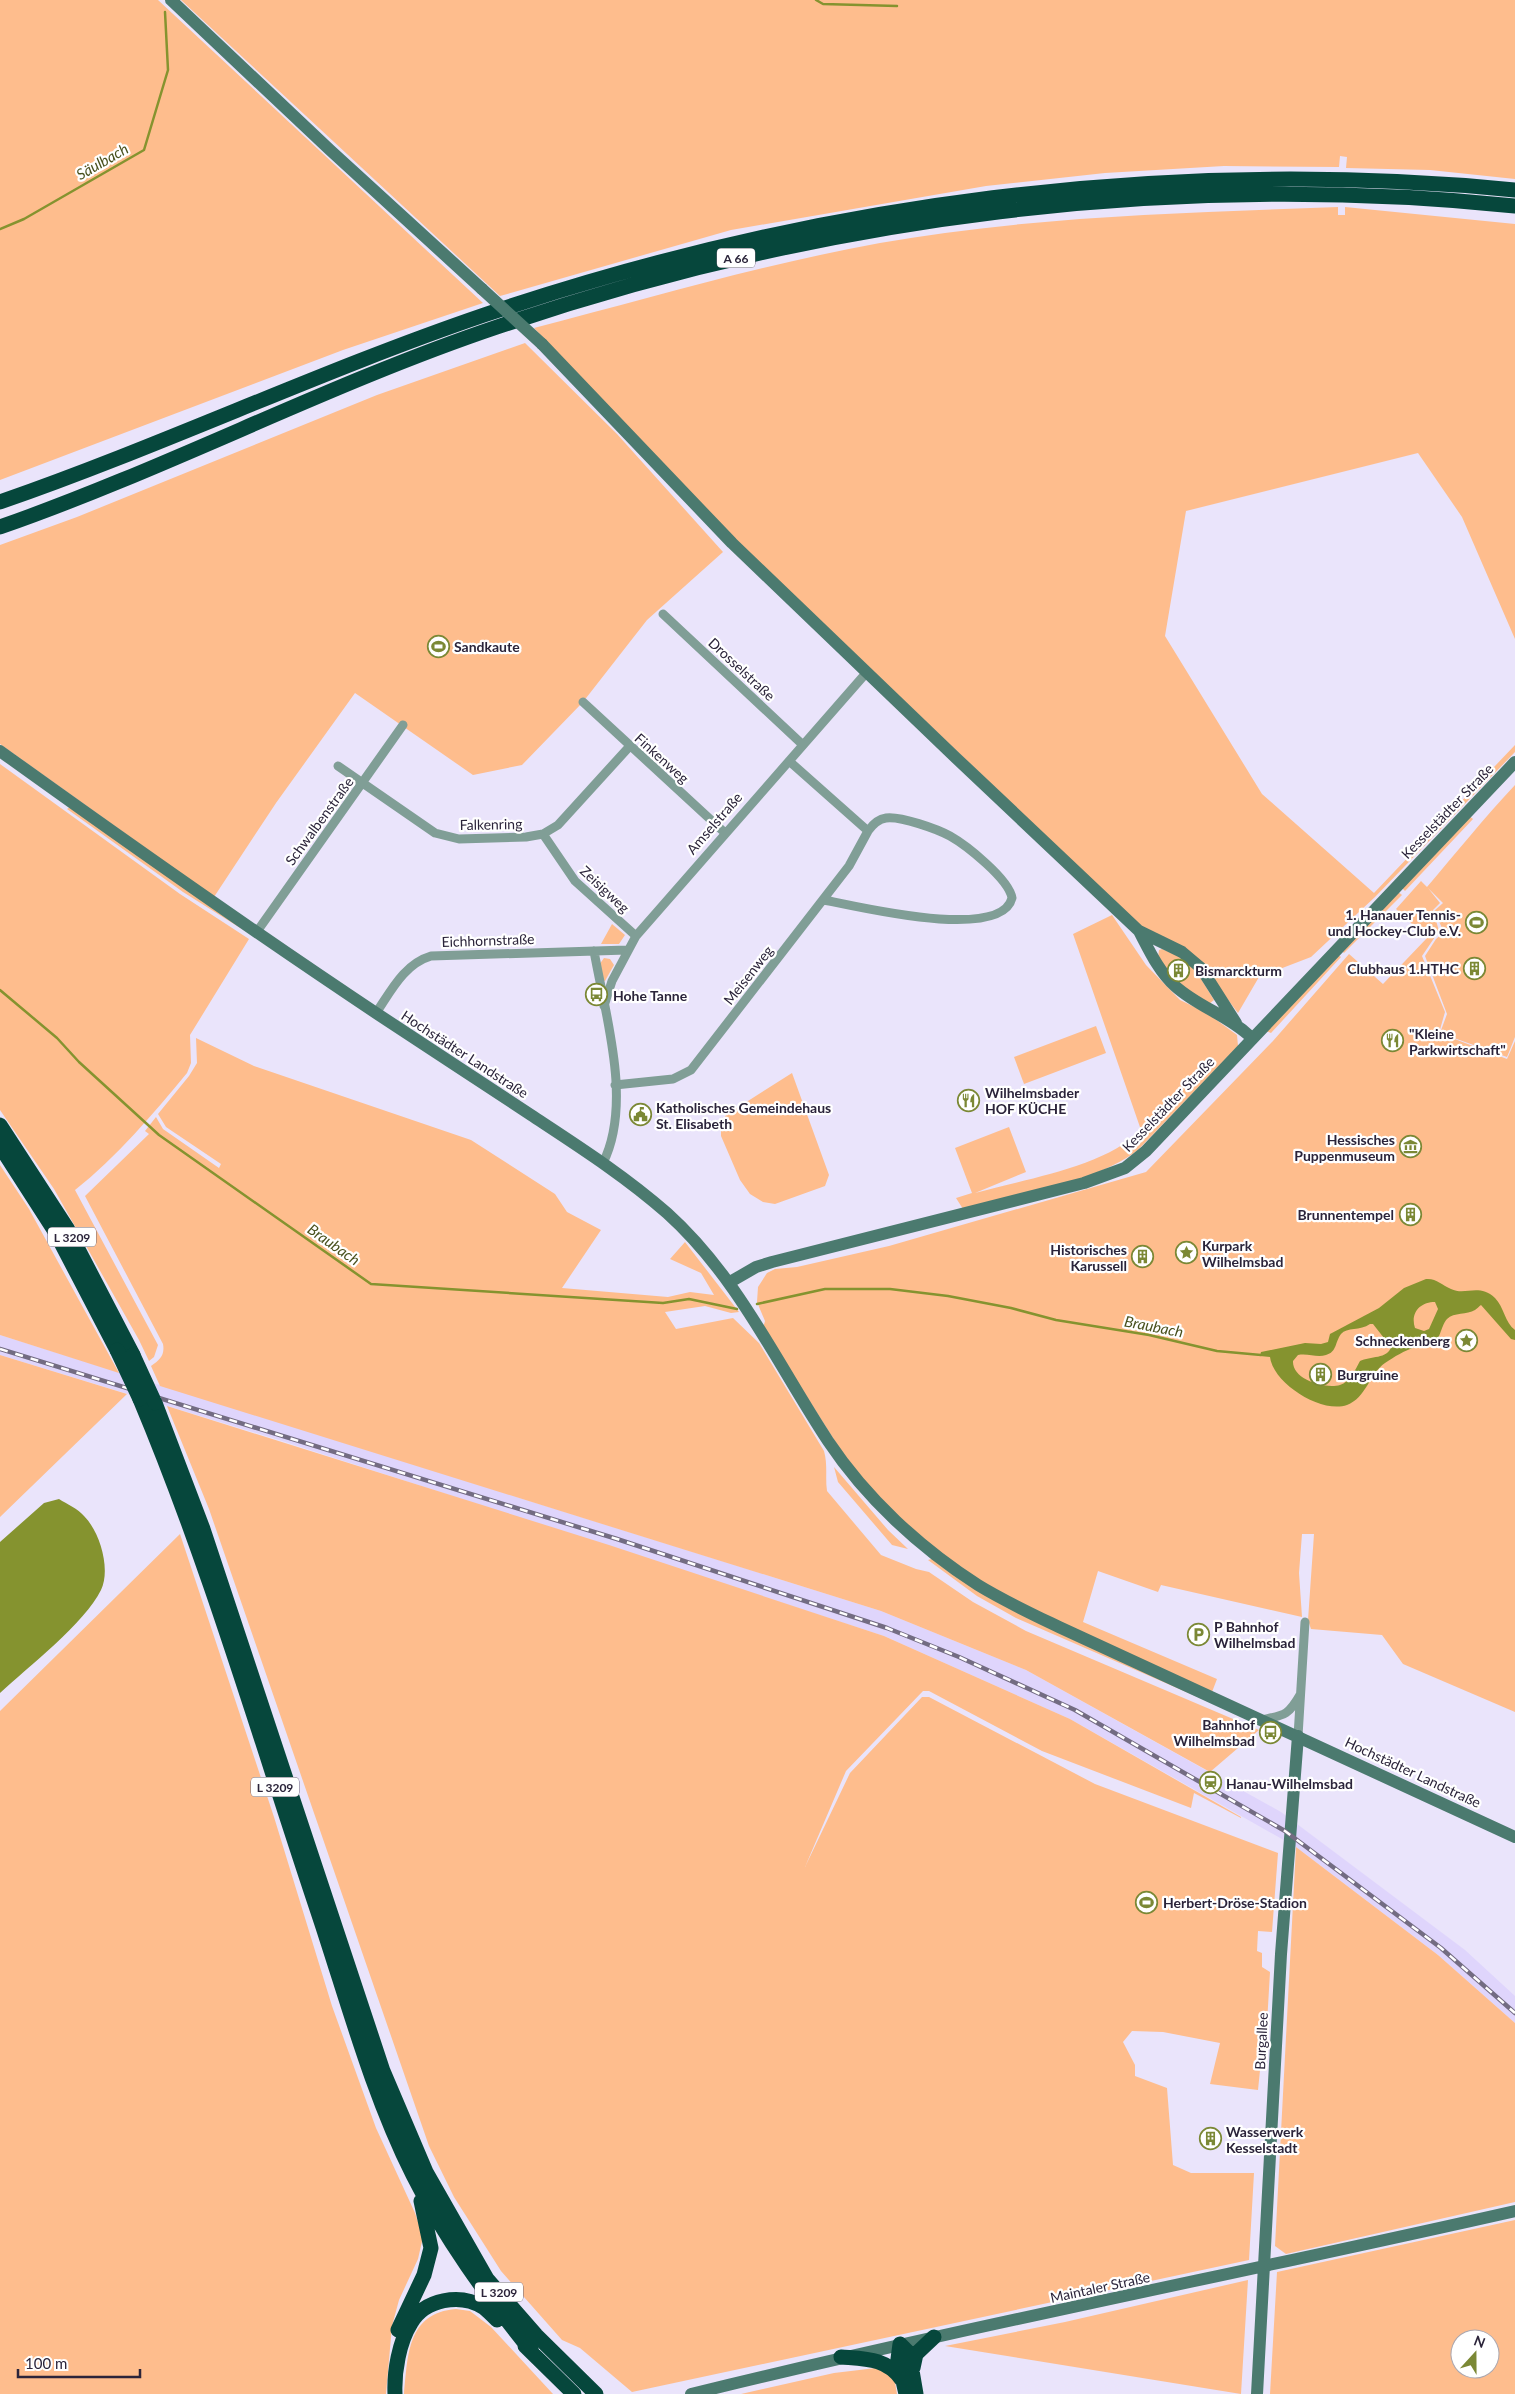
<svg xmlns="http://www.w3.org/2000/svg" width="1515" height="2394" viewBox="0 0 1515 2394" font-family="Lato,sans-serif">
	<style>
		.built { fill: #dfd5fc }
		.green { fill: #febd8d; fill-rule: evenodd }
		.water { fill: #85932f; fill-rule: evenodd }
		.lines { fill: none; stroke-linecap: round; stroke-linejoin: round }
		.stream { stroke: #85932f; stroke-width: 2.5 }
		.street { stroke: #809e96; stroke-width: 9 }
		.secondary { stroke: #4b7a6f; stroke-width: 12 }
		.highway { stroke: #06473c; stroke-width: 15 }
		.rail-casing { stroke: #736c82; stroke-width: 4.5 }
		.rail { stroke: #fff; stroke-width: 2.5; stroke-dasharray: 8; stroke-linecap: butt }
		.secondary-bridge { stroke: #4b7a6f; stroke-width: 12 }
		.highway-bridge { stroke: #06473c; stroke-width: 15 }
		.labels { text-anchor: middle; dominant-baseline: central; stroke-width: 4.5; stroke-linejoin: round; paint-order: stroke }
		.shield { fill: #fff; stroke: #6b6675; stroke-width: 1 }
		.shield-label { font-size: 12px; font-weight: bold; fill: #2b243a }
		.poi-label { font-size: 14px; font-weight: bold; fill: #2b243a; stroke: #fff; text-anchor: start }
		.street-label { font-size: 14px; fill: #2b243a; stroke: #fff }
		.water-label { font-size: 15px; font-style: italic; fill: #49511e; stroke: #fff }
	</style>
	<rect width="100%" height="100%" fill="#eae4fb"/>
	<path class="built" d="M 0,1335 L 881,1611 L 1026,1670 L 1281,1812 L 1465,1950 L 1515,1996 L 1515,2023 L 1438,1955 L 1296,1847 L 1070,1719 L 884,1636 L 276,1439 L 0,1355 Z"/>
	<path class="green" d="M 0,0 L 158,0 L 483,303 L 343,350 L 0,480 Z
		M 181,0 L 1515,0 L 1515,179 L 1430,170 L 1346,168 L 1347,157 L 1340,156 L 1339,167 L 1224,166 L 1105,173 L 986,186 L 731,230 L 500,296 Z
		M 1338,207 L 1338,215 L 1345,215 L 1345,207 L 1515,224 L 1515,639 L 1462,517 L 1418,453 L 1186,511 L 1165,636 L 1262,794 L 1374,893 L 1515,745 L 1515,752 L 1375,897 L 1311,957 L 1259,977 L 1238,1013 L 1207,972 L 1141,927 L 736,540 L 534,328 C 670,293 806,251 945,233 C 1075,215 1207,212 1338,207 Z
		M 525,343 L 617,434 L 723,552 L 647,620 L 583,702 L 522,765 L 473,775 L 355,693 L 276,803 L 214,897 L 0,744 L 0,545 L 77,517 L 377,395 Z
		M 0,764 L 180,894 L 249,939 L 190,1035 L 191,1063 L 187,1073 C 153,1114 117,1157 75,1190 L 158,1345 L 154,1357 L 149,1361 L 139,1340 L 54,1189 L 0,1110 Z
		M 1515,785 L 1515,1037 L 1507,1057 L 1440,1033 L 1447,1014 L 1425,956 L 1436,939 L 1444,932 L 1434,911 L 1443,903 L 1428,888 L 1440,903 L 1433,910 L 1439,931 L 1422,956 L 1445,1012 L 1439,1033 L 1507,1059 L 1515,1041 L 1515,1712 L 1403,1664 L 1382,1635 L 1311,1629 L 1308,1620 L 1314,1534 L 1302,1534 L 1299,1573 L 1302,1617 L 1161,1585 L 1158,1592 L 1098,1571 L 1083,1622 L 1217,1679 L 1212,1692 L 1001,1595 L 921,1539 L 854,1471 L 763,1328 L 765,1321 L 757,1302 L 758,1287 L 767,1273 L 775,1269 L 797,1267 L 889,1246 L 1146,1172 L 1273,1041 L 1349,954 L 1383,984 L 1427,938 L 1396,909 L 1421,881 L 1427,887 C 1456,853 1484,818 1515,785 Z
		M 70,807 L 245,931 L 183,892 L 67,809 Z
		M 1468,815 L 1473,819 L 1405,891 L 1401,887 Z
		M 1397,891 L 1402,895 L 1344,953 L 1341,950 Z
		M 1112,915 L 1146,965 L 1180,1000 L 1207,1013 L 1237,1035 L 1238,1046 L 1138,1150 C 1095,1183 1016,1195 963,1209 L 956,1198 L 972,1193 L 955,1148 L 1009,1127 L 1026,1172 L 975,1193 C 1025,1179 1105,1167 1141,1130 L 1073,934 Z
		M 612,924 L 625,935 L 619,944 L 601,944 Z
		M 1162,949 L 1190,961 L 1214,1000 L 1209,1004 L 1178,985 L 1158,958 L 1159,950 Z
		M 1337,954 L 1341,957 L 1271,1033 L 1266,1031 Z
		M 604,958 L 610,959 L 614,965 L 605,981 L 602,980 L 599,965 Z
		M 1096,1026 L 1106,1053 L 1024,1084 L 1014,1057 Z
		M 196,1038 L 254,1066 L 471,1140 L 555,1194 L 567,1212 L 601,1230 L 562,1288 L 668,1297 L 690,1292 L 714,1295 L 701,1273 L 670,1259 L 685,1242 L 739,1312 L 731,1313 L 705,1306 L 665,1312 L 676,1329 L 733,1318 L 759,1343 L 824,1451 C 828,1465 825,1478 827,1491 L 881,1555 L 916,1569 L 929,1572 L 973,1602 L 1026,1631 L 1259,1730 L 1210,1772 L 1026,1670 L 881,1611 L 160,1386 L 151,1366 C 160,1360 165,1355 163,1344 L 85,1196 L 149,1134 L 145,1131 L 156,1117 L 163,1129 L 219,1168 L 221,1164 L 166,1127 L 158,1114 L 189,1076 L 197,1063 Z
		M 792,1073 L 829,1175 L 825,1186 L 775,1204 L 763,1202 L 750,1194 L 740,1180 L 721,1136 L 721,1123 L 726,1115 Z
		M 0,1165 L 29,1209 L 119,1373 L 0,1335 Z
		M 0,1355 L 127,1394 L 0,1517 Z
		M 167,1406 L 609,1545 L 884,1636 L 1070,1719 L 1241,1817 L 1241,1818 L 1194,1793 L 1191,1808 L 1042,1751 L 929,1691 L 923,1691 L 846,1771 L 805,1867 L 850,1773 L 922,1697 L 929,1697 L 1095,1784 L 1278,1853 L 1272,1932 L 1258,1931 L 1257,1951 L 1262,1953 L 1262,1967 L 1270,1972 L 1266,2041 L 1263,2041 L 1258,2090 L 1210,2084 L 1220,2043 L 1163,2032 L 1132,2031 L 1123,2042 L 1135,2065 L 1135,2076 L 1167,2088 L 1173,2165 L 1191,2173 L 1254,2173 L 1249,2260 L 632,2392 L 580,2348 L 562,2340 L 501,2271 L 454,2197 L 429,2146 L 209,1509 Z
		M 834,1467 L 888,1530 L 908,1549 L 892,1545 L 838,1482 Z
		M 180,1534 L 274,1817 L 332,2006 L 376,2128 L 415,2213 L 423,2237 L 418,2259 L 399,2300 L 392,2326 L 386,2394 L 0,2394 L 0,1711 Z
		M 935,1558 L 1207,1701 L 1016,1618 L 977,1596 L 928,1560 Z
		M 1296,1847 L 1438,1955 L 1515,2023 L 1515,2202 L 1286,2254 L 1275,2246 Z
		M 1515,2220 L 1515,2394 L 1270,2394 L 1277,2272 ZM 1460,2339 L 1490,2339 L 1490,2369 L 1460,2369 Z
		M 1248,2280 L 1241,2394 L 945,2346 L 1065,2322 Z
		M 456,2309 L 470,2311 L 491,2327 L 553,2394 L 404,2394 C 408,2355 407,2313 456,2309 Z
		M 876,2368 L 894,2377 L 897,2394 L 741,2394 L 834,2373 Z"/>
	<path class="water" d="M 1426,1279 C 1436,1278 1442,1285 1451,1289 C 1465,1296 1479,1283 1495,1298 C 1504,1307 1505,1323 1515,1330 L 1515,1340 L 1511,1339 L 1481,1305 C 1479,1306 1478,1308 1475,1310 C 1467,1315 1454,1312 1447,1319 C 1440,1327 1441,1341 1431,1345 C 1426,1346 1420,1346 1416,1347 C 1405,1350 1394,1357 1385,1363 C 1370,1373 1366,1398 1347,1405 C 1321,1414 1273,1383 1270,1357 L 1260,1356 L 1261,1352 L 1305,1343 L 1321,1344 L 1328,1342 L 1330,1334 L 1379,1308 L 1404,1288 ZM 1435,1302 L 1438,1309 L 1429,1329 L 1424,1331 L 1415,1328 C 1410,1313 1420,1302 1435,1302 ZM 1370,1324 L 1373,1324 L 1391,1347 C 1388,1359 1370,1356 1360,1361 C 1355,1370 1350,1382 1340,1385 C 1325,1389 1292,1380 1293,1361 L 1298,1355 C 1308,1353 1317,1358 1326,1355 C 1337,1352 1335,1342 1341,1334 C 1347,1327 1360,1331 1370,1324 Z
		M 59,1499 C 67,1504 78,1509 84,1516 C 100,1532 111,1569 101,1590 C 85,1623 28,1667 0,1693 L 0,1542 L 44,1503 Z"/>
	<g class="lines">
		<path class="stream" d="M 816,0 L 823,4 L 897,6
			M 0,229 L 24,219 L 144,150 L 168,70 L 165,12
			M 0,990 L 57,1038 L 79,1062 L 159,1135 L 371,1284 L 663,1303 L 689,1299 L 737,1309
			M 757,1304 L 825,1289 L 890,1289 L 948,1296 L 1011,1308 L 1056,1320 L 1149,1335 L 1217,1351 L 1261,1355"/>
		<path class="street" d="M 663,614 L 803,745
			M 583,702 L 724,832
			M 789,761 L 868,831 C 873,824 878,819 886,818 C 901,816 937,829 950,836 C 966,845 1009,879 1012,898 C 1001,942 856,906 824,900
			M 338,766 L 435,833 L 459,839 L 526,837 L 543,834 L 558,825 L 629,747
			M 543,834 L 575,881 L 636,936
			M 256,933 L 403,725
			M 594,951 C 605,1014 633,1103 603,1163
			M 604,1006 L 612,981 L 636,936 L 867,672
			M 376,1013 C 391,991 404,964 431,956 L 627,950
			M 615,1085 L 673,1079 L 691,1070 L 849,866 L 868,831
			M 1262,1720 C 1284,1715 1288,1716 1300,1695
			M 1298,1736 L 1305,1622"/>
		<path class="secondary" d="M 171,0 L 330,150 L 482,289
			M 542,344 L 732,543 L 956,758 L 1139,931 L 1182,952 L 1201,968 L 1236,1023
			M 0,751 C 125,841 251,930 379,1015 C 430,1048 480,1082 531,1115 C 578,1146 625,1176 667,1213 C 738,1277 776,1362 828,1441 C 866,1498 920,1548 978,1585 C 1004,1601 1032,1614 1059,1627 L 1515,1837
			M 1139,931 C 1149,950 1159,972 1175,986 C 1198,1007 1228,1015 1252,1038
			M 730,1282 L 756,1267 L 772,1262 L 1084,1183 L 1125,1168 L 1146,1151 L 1515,762
			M 691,2394 C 964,2327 1241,2273 1515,2211
			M 1257,2394 L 1281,1954 L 1298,1736"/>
		<path class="highway" d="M 0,502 C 164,445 320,371 484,315 C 814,203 1167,156 1515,190
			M 0,527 C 169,468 328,384 497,327 C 823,216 1172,171 1515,206
			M 0,1125 L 67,1228 L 133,1355
			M 0,1146 L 56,1233 L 117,1350
			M 140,1399 C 211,1568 262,1746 321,1921 C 349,2006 373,2095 413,2175 C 445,2239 487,2296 532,2352
			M 155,1403 L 203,1529 L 383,2071 L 426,2172 L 487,2279 L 536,2335 L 596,2394
			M 398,2330 L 424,2275 L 431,2248 L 421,2201
			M 525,2346 L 574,2394
			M 841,2357 C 865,2359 887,2358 902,2380
			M 913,2368 L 916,2354 L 934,2337
			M 395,2394 C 394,2372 399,2342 411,2323 C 425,2299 460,2293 483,2307 C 488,2311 493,2316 497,2320
			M 906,2394 L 898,2359 L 900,2344 L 909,2353 L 916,2394"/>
		<defs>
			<path id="rail" d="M 0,1349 L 617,1539 L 887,1628 L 959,1657 L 1075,1710 L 1285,1831 L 1441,1948 L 1515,2013"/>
		</defs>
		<use href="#rail" class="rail-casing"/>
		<use href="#rail" class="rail"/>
		<path class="secondary-bridge" d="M 482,289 L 542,344"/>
		<path class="highway-bridge" d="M 117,1350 L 140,1399
			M 133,1355 L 155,1403"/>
	</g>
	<defs>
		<symbol id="stadium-ring" viewBox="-11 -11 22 22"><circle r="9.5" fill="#fff" stroke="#7b8835" stroke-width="1.5"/><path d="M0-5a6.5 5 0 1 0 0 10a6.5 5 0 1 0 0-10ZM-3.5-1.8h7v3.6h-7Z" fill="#7b8835"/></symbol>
		<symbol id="building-ring" viewBox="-11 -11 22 22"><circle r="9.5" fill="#fff" stroke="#7b8835" stroke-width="1.5"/><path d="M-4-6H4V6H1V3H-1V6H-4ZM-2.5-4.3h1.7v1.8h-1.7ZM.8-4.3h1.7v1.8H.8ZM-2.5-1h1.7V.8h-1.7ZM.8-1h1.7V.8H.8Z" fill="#7b8835"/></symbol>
		<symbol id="bus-ring" viewBox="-11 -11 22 22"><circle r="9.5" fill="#fff" stroke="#7b8835" stroke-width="1.5"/><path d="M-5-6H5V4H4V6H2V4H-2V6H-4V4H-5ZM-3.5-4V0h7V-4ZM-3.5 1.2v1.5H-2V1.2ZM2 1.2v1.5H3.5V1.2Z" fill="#7b8835"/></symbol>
		<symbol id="restaurant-ring" viewBox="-11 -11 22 22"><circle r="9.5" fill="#fff" stroke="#7b8835" stroke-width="1.5"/><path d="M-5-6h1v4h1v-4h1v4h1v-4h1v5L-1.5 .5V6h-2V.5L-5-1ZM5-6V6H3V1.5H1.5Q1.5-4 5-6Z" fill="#7b8835"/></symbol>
		<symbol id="civic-ring" viewBox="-11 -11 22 22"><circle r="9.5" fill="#fff" stroke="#7b8835" stroke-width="1.5"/><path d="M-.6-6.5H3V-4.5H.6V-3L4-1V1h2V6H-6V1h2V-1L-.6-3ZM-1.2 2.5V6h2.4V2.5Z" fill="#7b8835"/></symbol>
		<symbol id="museum-ring" viewBox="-11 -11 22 22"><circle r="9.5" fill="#fff" stroke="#7b8835" stroke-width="1.5"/><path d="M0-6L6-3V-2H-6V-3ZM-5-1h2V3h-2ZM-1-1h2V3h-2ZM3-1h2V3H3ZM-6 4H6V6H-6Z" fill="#7b8835"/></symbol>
		<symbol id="sight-ring" viewBox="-11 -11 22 22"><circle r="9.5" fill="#fff" stroke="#7b8835" stroke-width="1.5"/><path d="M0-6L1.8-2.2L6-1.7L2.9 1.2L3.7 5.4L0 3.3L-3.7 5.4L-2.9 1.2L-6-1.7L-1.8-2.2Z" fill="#7b8835"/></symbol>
		<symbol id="parking-ring" viewBox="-11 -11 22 22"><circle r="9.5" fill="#fff" stroke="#7b8835" stroke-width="1.5"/><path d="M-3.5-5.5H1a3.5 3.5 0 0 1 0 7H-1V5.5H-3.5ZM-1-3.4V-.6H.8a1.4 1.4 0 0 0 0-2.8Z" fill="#7b8835"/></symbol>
		<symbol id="station-ring" viewBox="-11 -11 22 22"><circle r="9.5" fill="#fff" stroke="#7b8835" stroke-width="1.5"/><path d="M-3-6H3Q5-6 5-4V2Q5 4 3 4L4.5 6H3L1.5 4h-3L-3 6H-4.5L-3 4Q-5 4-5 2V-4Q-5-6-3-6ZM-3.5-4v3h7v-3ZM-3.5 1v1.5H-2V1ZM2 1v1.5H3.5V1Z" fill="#7b8835"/></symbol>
	</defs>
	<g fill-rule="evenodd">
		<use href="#stadium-ring" x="426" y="634" width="25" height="25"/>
		<use href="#stadium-ring" x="1464" y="910" width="25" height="25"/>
		<use href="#building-ring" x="1462" y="956" width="25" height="25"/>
		<use href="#building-ring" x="1166" y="958" width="25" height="25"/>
		<use href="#bus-ring" x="584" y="982" width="25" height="25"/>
		<use href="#restaurant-ring" x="1380" y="1028" width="25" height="25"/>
		<use href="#restaurant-ring" x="956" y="1088" width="25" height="25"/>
		<use href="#civic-ring" x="628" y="1102" width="25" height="25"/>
		<use href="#museum-ring" x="1398" y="1134" width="25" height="25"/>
		<use href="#building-ring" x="1398" y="1202" width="25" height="25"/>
		<use href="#sight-ring" x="1174" y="1240" width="25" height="25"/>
		<use href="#building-ring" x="1130" y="1244" width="25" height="25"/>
		<use href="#sight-ring" x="1454" y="1328" width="25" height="25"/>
		<use href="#building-ring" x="1308" y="1362" width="25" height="25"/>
		<use href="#parking-ring" x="1186" y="1622" width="25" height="25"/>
		<use href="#bus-ring" x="1258" y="1720" width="25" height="25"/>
		<use href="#station-ring" x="1198" y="1770" width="25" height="25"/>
		<use href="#stadium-ring" x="1134" y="1890" width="25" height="25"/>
		<use href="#building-ring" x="1198" y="2126" width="25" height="25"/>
	</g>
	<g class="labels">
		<g class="shield">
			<rect x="717" y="248.5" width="38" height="19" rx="4"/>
			<rect x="48" y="1227.5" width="48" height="19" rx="4"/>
			<rect x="251" y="1777.5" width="48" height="19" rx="4"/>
			<rect x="475" y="2282.5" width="48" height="19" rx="4"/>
		</g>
		<g class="shield-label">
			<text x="736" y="258">A 66</text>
			<text x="72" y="1237">L 3209</text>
			<text x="275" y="1787">L 3209</text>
			<text x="499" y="2292">L 3209</text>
		</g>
		<g class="poi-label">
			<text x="454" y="646">Sandkaute</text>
			<text x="1461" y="914" text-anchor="end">1. Hanauer Tennis-<tspan x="1461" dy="16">und Hockey-Club e.V.</tspan></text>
			<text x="1459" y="968" text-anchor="end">Clubhaus 1.HTHC</text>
			<text x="1195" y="970">Bismarckturm</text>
			<text x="613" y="995">Hohe Tanne</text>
			<text x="1409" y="1033">"Kleine<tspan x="1409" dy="16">Parkwirtschaft"</tspan></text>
			<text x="985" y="1092">Wilhelmsbader<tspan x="985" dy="16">HOF KÜCHE</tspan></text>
			<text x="656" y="1107">Katholisches Gemeindehaus<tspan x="656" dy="16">St. Elisabeth</tspan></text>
			<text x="1395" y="1139" text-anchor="end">Hessisches<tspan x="1395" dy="16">Puppenmuseum</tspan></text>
			<text x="1394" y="1214" text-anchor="end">Brunnentempel</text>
			<text x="1202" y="1245">Kurpark<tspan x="1202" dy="16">Wilhelmsbad</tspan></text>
			<text x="1127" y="1249" text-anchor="end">Historisches<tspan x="1127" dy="16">Karussell</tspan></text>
			<text x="1450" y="1340" text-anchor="end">Schneckenberg</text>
			<text x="1337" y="1374">Burgruine</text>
			<text x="1214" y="1626">P Bahnhof<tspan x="1214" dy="16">Wilhelmsbad</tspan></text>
			<text x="1255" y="1724" text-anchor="end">Bahnhof<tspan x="1255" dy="16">Wilhelmsbad</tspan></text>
			<text x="1226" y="1783">Hanau-Wilhelmsbad</text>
			<text x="1163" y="1902">Herbert-Dröse-Stadion</text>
			<text x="1226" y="2131">Wasserwerk<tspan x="1226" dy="16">Kesselstadt</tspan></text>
		</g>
		<g class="street-label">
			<text transform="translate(742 669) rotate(43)">Drosselstraße</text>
			<text transform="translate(662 758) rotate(42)">Finkenweg</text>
			<text transform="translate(1447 811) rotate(-46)">Kesselstädter Straße</text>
			<text transform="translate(319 821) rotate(-54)">Schwalbenstraße</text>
			<text transform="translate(714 823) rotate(-49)">Amselstraße</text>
			<text transform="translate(491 824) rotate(-1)">Falkenring</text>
			<text transform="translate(605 889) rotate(43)">Zeisigweg</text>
			<text transform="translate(488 940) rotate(-2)">Eichhornstraße</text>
			<text transform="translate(748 975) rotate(-52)">Meisenweg</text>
			<text transform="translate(465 1054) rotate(33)">Hochstädter Landstraße</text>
			<text transform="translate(1168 1104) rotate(-46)">Kesselstädter Straße</text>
			<text transform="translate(1413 1772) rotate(25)">Hochstädter Landstraße</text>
			<text transform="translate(1261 2041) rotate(-87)">Burgallee</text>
			<text transform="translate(1100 2287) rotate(-12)">Maintaler Straße</text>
		</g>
		<g class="water-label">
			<text transform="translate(102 161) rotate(-30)">Säulbach</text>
			<text transform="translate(334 1244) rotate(35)">Braubach</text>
			<text transform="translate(1154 1326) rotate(11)">Braubach</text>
		</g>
	</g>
	<g transform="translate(1475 2354) rotate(21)"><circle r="24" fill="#ffffff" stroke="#aaa7b0"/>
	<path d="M0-4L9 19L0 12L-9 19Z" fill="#7b8835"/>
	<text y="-8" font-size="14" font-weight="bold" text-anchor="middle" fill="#2b243a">N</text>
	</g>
	<path d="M18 2369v8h122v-8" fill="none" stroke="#2b243a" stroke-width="2.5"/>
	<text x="25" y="2369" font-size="15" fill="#2b243a" stroke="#ffffff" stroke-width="4" paint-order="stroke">100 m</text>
</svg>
